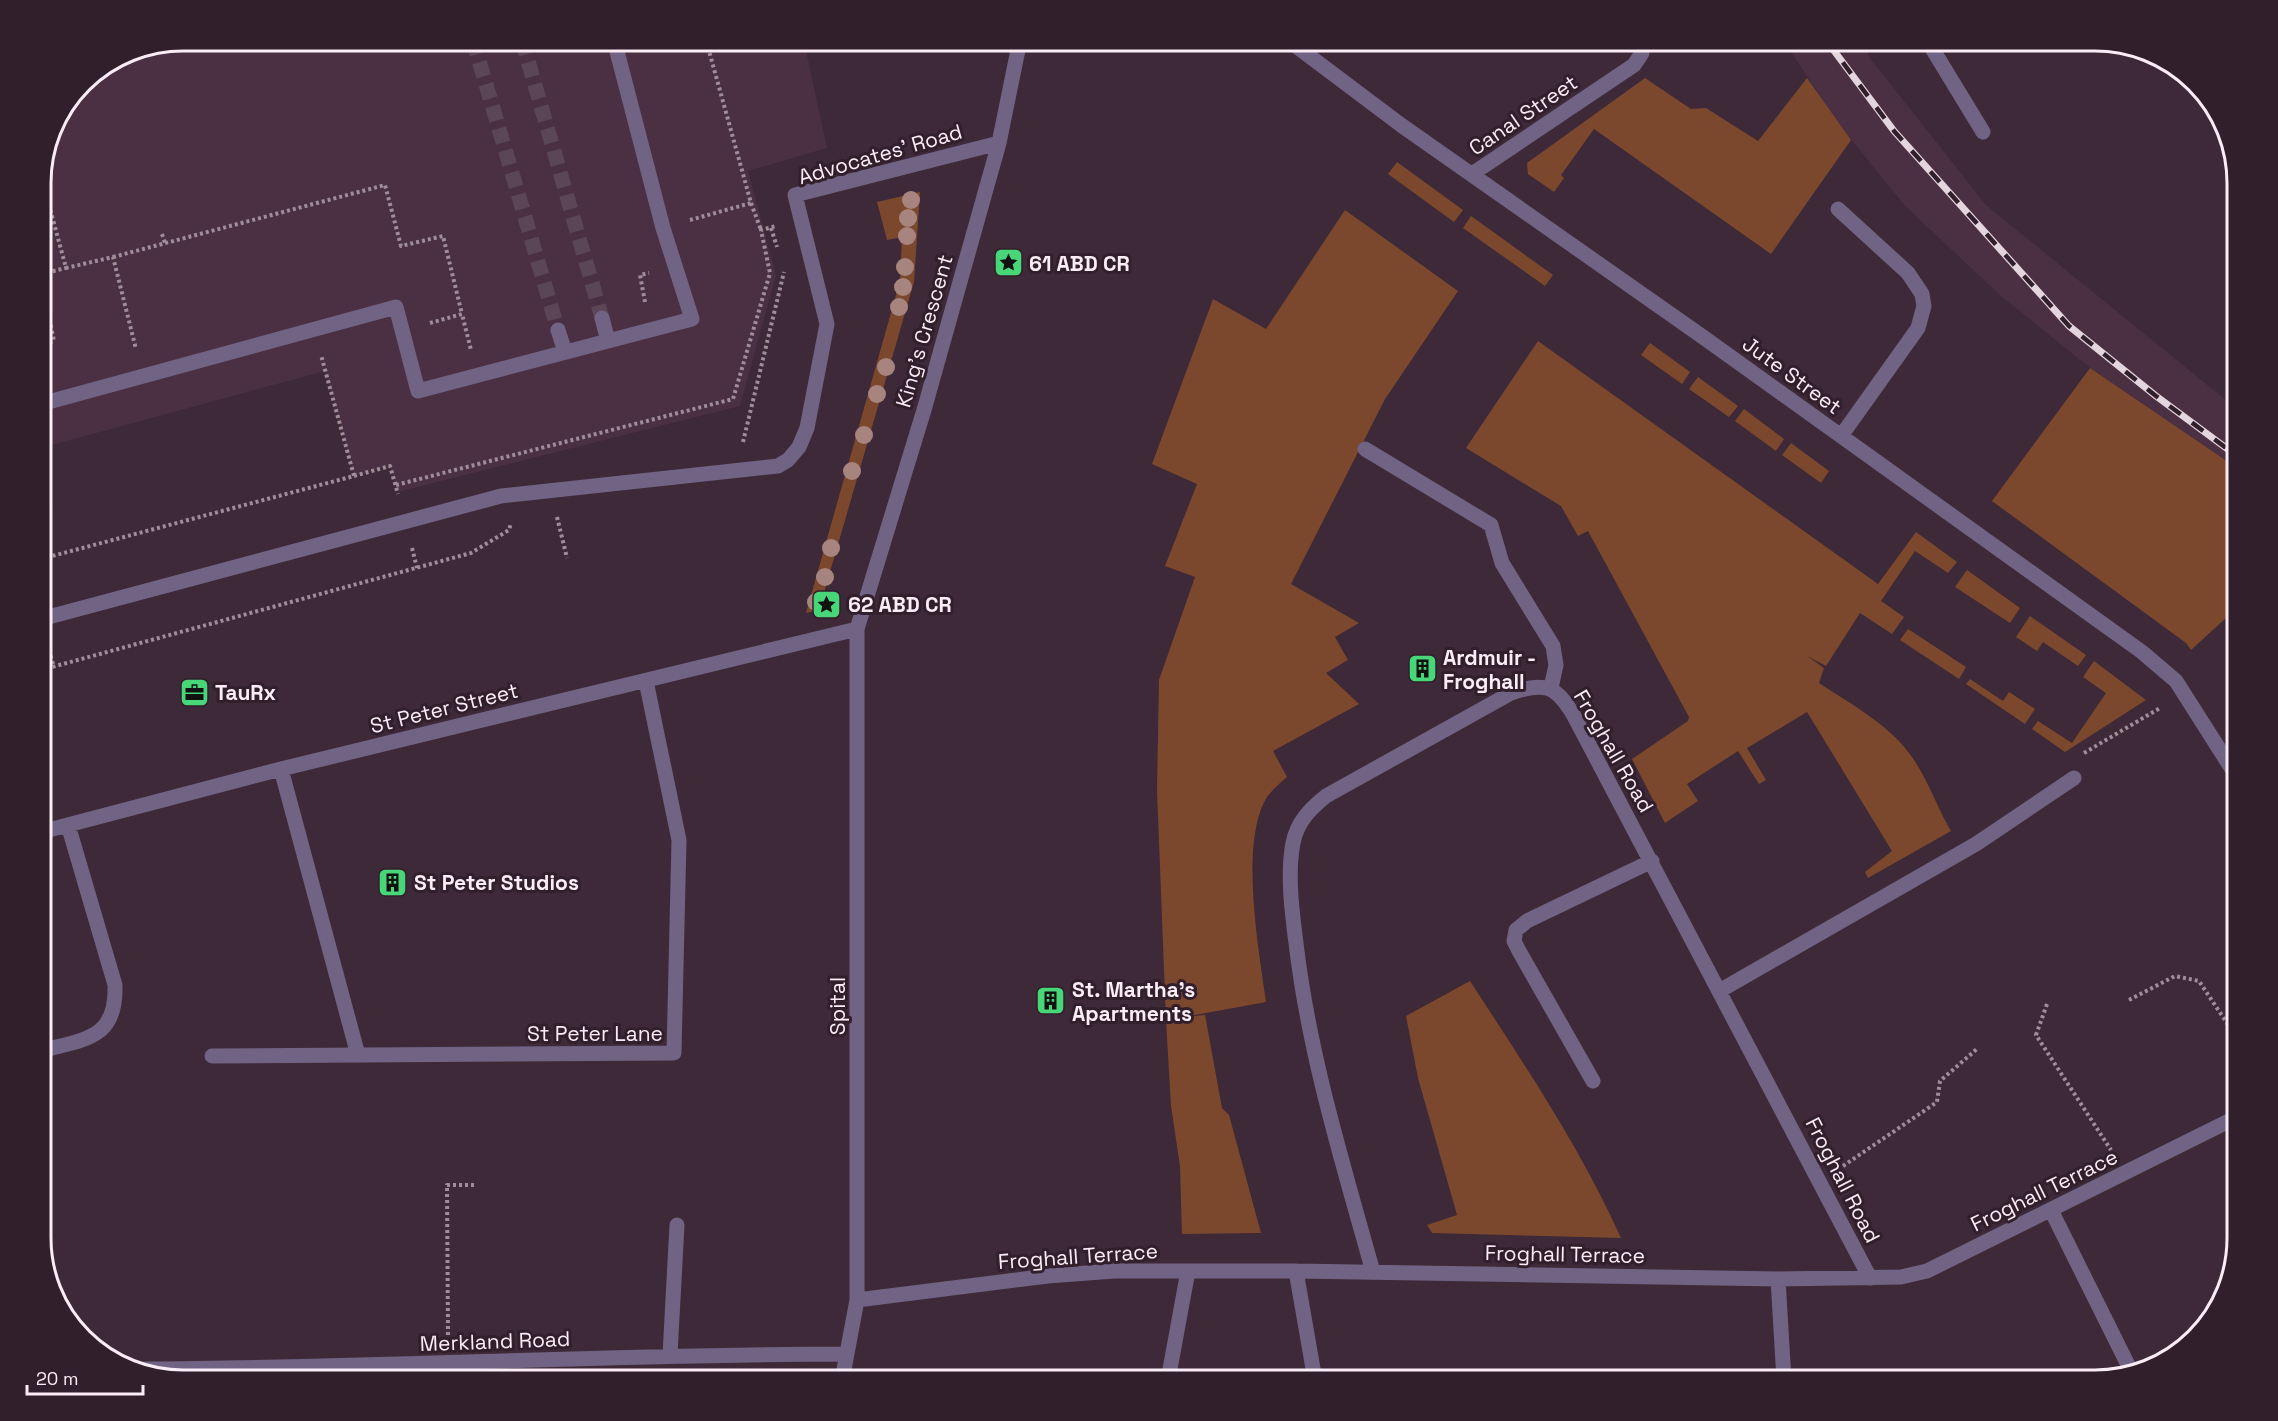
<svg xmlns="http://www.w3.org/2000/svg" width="2278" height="1421" viewBox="0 0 2278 1421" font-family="'Space Grotesk',sans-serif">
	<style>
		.built { fill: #4a3042 }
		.green { fill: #7c482d }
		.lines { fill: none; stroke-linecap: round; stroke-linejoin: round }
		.minor-tunnel { stroke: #5a4654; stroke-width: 15; stroke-dasharray: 15 8; stroke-linecap: butt }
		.path { stroke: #9f8e99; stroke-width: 4; stroke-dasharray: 3 3; stroke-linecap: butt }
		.minor { stroke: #716384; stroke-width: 15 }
		.rail-casing { stroke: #e3d4de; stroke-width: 7 }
		.rail { stroke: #321f2c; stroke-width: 4.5; stroke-dasharray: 14; stroke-linecap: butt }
		.tree { fill: #a7847e }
		.labels { text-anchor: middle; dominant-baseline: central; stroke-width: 6; stroke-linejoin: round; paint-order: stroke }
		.street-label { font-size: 21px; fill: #fbedf6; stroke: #321f2c }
		.poi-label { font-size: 21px; font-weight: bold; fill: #fbedf6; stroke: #321f2c; text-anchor: start }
		.rim { fill: none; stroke: #fbedf6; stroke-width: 3 }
	</style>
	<rect width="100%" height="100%" fill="#3d2937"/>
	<path class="built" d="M 183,40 L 804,41 L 827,148 L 748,171 L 776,275 L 740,406 L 398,492 L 390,466 L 354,476 L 325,371 L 41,448 L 41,174 L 51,128 L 82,82 L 129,51 Z
		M 1784,41 L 1862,41 L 1870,58 L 1986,205 L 2237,409 L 2237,468 L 2090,368 L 2001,296 L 1905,206 L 1837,122 Z"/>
	<path class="green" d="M 1645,78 L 1691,109 L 1706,108 L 1758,141 L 1807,78 L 1851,140 L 1771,254 L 1594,129 L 1561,175 L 1564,178 L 1554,192 L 1528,174 L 1527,163 Z
		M 1397,162 L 1463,210 L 1454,222 L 1388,174 Z
		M 920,192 L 914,282 L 819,610 L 806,613 L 900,281 L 902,237 L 887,240 L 877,202 Z
		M 1345,210 L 1458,291 L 1385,399 L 1291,584 L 1359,623 L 1335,637 L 1348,660 L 1326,673 L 1359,704 L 1273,751 L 1287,777 C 1280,783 1272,790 1267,797 C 1239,842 1259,951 1266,1002 L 1184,1017 L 1205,1015 L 1222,1108 L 1229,1115 L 1261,1233 L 1182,1234 L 1180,1166 L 1171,1106 L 1166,1020 L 1157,790 L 1159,680 L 1195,577 L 1165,566 L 1197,484 L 1152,464 L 1213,299 L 1266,329 Z
		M 1471,216 L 1553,275 L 1545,286 L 1463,228 Z
		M 1538,341 L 1878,584 L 1916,532 L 1957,562 L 1948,573 L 1915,551 L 1881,601 L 1904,617 L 1892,634 L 1860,613 L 1826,666 L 1807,656 L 1824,668 L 1819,683 C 1851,704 1890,725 1912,757 C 1928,780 1937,807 1951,831 L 1868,878 L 1865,872 L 1892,851 L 1807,712 L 1747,748 L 1766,780 L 1759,784 L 1738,751 L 1687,784 L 1698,801 L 1665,823 L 1632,759 L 1688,721 L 1689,717 L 1588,531 L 1578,536 L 1561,506 L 1466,448 Z
		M 1650,343 L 1690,372 L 1682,384 L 1641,355 Z
		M 2090,368 L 2237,468 L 2237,608 L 2191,650 L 2186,643 L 1992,501 Z
		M 1698,377 L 1738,406 L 1729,417 L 1689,389 Z
		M 1744,409 L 1784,439 L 1776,451 L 1735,421 Z
		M 1791,443 L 1829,471 L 1821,483 L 1782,455 Z
		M 1967,570 L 2020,608 L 2010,623 L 1955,587 Z
		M 2030,616 L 2086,655 L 2078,666 L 2043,642 L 2037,651 L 2016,637 Z
		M 1908,629 L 1966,667 L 1959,679 L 1900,640 Z
		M 2094,661 L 2146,700 L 2065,752 L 2032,729 L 2038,721 L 2072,743 L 2106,693 L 2083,677 Z
		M 1970,679 L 2003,701 L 2009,692 L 2035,709 L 2025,724 L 1966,684 Z
		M 1470,981 C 1524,1064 1580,1147 1621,1238 L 1432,1233 L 1427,1225 L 1457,1215 L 1418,1078 L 1406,1016 Z"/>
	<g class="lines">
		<path class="minor-tunnel" d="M 473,40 L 558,330
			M 522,40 L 602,318"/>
		<path class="path" d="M 41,175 L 66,268 L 113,257 L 136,349
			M 751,203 L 761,230
			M 690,220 L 751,203 L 706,40
			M 771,228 L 777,247
			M 162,234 L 165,243
			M 113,257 L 385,185 L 401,246 L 443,236 L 462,314
			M 41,274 L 66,268
			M 41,278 L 54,341 L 41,345
			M 645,302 L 640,275 L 649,273
			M 430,323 L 462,314 L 471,350
			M 743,442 L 784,272
			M 354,476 L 390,466 L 398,494
			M 396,485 L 733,399 L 770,273 L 761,230 L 776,226
			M 557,517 L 567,558
			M 412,548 L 417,568
			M 41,559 L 354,476 L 321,355
			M 47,644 L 54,667
			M 41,670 L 471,553 L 509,530 L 511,523
			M 2084,753 L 2160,708
			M 2129,1000 L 2175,976 L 2199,981 L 2237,1038
			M 2047,1004 L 2036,1035 L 2111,1150
			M 1843,1166 L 1937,1102 L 1940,1081 L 1978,1048
			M 448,1335 L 447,1185 L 474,1185"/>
		<path class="minor" d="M 1288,40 L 1401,125 L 1703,337 L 2142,652 L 2176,681 L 2237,777
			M 1927,40 L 1983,132
			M 1472,174 L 1634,65 L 1642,53 L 1641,40
			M 1838,209 L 1908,273 L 1922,294 L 1924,306 L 1918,328 L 1841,436
			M 602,318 L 608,341
			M 558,330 L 565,352
			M 41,404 L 396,307 L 418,391 L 692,319 L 663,228 L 614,40
			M 1365,449 L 1491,525 L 1502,563 L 1553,646 L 1556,665 L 1551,688
			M 41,619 L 501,496 L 778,466 L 788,460 L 799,447 L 807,428 L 827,324 L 795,195 L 999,143
			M 281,769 L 358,1055
			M 41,832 L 281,769 L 857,629
			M 1721,990 L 1976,844 L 2074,778
			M 41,1051 C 84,1039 117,1040 115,985 L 68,825
			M 212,1056 L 674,1053 L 679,840 L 646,681
			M 1593,1081 L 1519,951 L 1514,941 L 1516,930 L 1527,921 L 1652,861
			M 2051,1210 L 2131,1371
			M 1296,1271 L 1315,1380
			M 1373,1272 C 1343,1164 1309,1055 1296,943 C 1292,912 1287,874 1293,843 C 1297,822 1310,809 1326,796 L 1511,693 C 1545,682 1556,685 1574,716 L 1870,1278
			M 1778,1279 L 1784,1380
			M 857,1300 L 1048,1276 L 1114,1271 L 1296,1271 L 1778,1279 L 1901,1277 L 1927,1271 L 2237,1117
			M 670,1355 L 677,1225
			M 145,1369 C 379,1368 612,1354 846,1354
			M 842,1380 L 857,1300 L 857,629 L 924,410 L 999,143 L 1020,40
			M 1168,1380 L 1188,1271"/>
		<defs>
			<path id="rail" d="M 1826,40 L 1894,131 L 2069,326 L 2156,396 L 2237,456"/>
		</defs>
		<use href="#rail" class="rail-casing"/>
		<use href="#rail" class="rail"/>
	</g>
	<g class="tree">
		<circle cx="911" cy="200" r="9"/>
		<circle cx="908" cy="218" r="9"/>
		<circle cx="907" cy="236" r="9"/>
		<circle cx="905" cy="267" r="9"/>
		<circle cx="903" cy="287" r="9"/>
		<circle cx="899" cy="307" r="9"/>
		<circle cx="886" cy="367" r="9"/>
		<circle cx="877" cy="394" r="9"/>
		<circle cx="864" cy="435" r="9"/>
		<circle cx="852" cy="471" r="9"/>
		<circle cx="831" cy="548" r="9"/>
		<circle cx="825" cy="577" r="9"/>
		<circle cx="816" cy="602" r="9"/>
	</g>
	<defs>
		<symbol id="sight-square" viewBox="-11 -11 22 22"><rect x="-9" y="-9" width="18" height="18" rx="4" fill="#47d779" stroke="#321f2c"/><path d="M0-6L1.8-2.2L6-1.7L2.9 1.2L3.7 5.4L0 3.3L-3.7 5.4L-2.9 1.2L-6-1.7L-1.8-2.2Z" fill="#111"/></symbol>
		<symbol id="building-square" viewBox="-11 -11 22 22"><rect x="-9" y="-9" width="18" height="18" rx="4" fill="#47d779" stroke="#321f2c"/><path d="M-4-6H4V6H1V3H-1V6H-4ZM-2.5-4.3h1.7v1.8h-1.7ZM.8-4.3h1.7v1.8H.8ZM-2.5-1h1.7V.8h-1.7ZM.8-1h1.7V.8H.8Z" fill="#111"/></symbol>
		<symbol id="office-square" viewBox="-11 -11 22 22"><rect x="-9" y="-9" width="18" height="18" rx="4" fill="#47d779" stroke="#321f2c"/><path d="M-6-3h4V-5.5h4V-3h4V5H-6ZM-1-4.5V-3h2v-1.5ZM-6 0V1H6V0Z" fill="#111"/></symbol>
	</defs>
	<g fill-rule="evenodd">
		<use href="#sight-square" x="992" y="246" width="33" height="33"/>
		<use href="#sight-square" x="810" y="588" width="33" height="33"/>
		<use href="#building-square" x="1406" y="652" width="33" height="33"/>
		<use href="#office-square" x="178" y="676" width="33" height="33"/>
		<use href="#building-square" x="376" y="866" width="33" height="33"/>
		<use href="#building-square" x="1034" y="984" width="33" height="33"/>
	</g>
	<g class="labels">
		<g class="street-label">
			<text transform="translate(1523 115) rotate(-34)">Canal Street</text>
			<text transform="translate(880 154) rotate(-16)">Advocates' Road</text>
			<text transform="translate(924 331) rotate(-74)">King's Crescent</text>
			<text transform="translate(1792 375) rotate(36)">Jute Street</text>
			<text transform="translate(444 708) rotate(-14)">St Peter Street</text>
			<text transform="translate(1614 751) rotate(60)">Froghall Road</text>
			<text transform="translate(837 1006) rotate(-90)">Spital</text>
			<text x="595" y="1033">St Peter Lane</text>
			<text transform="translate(1843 1180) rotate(63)">Froghall Road</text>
			<text transform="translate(2044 1190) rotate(-26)">Froghall Terrace</text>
			<text transform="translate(1565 1254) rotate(1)">Froghall Terrace</text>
			<text transform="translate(1078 1256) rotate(-4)">Froghall Terrace</text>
			<text transform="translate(495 1341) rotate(-2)">Merkland Road</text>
		</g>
		<g class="poi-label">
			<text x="1029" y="263">61 ABD CR</text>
			<text x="848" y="604">62 ABD CR</text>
			<text x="1443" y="657">Ardmuir -<tspan x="1443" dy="24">Froghall</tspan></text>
			<text x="215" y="692">TauRx</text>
			<text x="414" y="882">St Peter Studios</text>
			<text x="1072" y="989">St. Martha's<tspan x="1072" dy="24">Apartments</tspan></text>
		</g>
	</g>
	<path d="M0 0H2278V1421H0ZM183 51H2095A132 132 0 0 1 2227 183V1238A132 132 0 0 1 2095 1370H183A132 132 0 0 1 51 1238V183A132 132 0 0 1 183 51Z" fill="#321f2c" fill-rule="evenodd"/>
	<path class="rim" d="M183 51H2095A132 132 0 0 1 2227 183V1238A132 132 0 0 1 2095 1370H183A132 132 0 0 1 51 1238V183A132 132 0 0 1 183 51Z"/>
	<path d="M27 1385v9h116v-9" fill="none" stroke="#fbedf6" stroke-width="3"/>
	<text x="36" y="1385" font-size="18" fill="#fbedf6" stroke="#321f2c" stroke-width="4.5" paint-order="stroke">20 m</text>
</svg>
